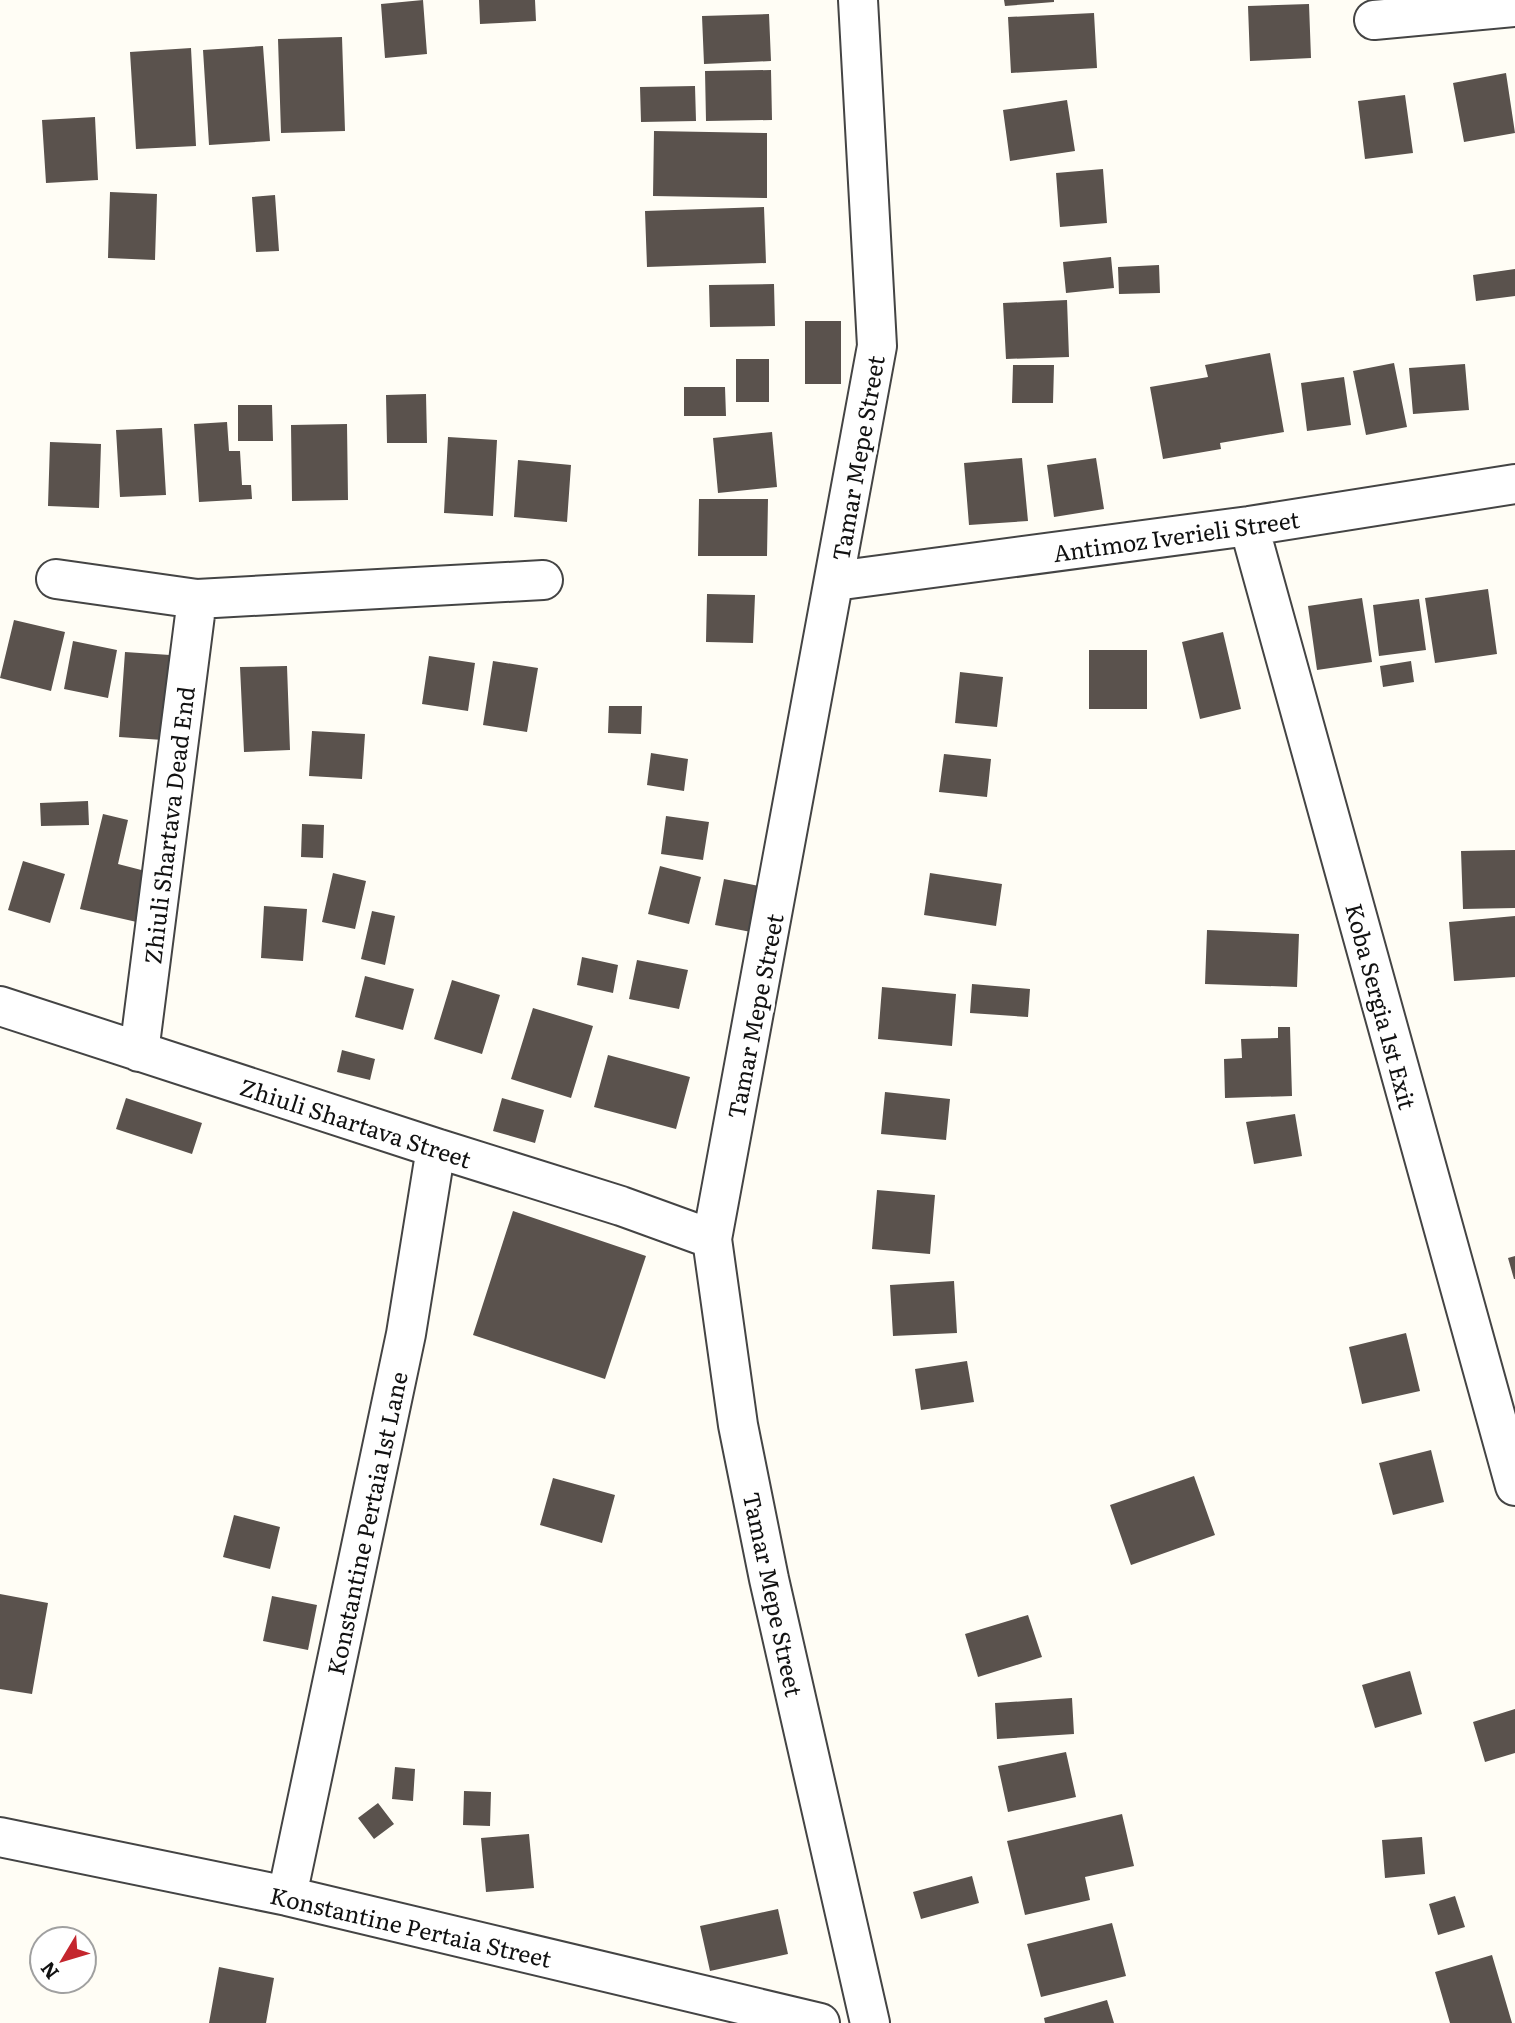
<svg xmlns="http://www.w3.org/2000/svg" width="1515" height="2023" viewBox="0 0 1515 2023" font-family="Literata,serif">
	<style>
		.building { fill: #5a524d }
		.lines { fill: none; stroke-linecap: round; stroke-linejoin: round }
		.minor-casing { stroke: #444; stroke-width: 42 }
		.minor { stroke: #fff; stroke-width: 38 }
		.labels { text-anchor: middle; dominant-baseline: central; stroke-width: 7; stroke-linejoin: round; paint-order: stroke }
		.street-label { font-size: 23px; fill: #111; stroke: #fff }
	</style>
	<rect width="100%" height="100%" fill="#fffdf5"/>
	<path class="building" d="M 423,0 L 427,54 L 385,58 L 381,4 Z
		M 479,0 L 535,0 L 536,21 L 480,24 Z
		M 1004,0 L 1054,0 L 1054,2 L 1005,6 Z
		M 1309,4 L 1311,58 L 1250,61 L 1248,6 Z
		M 1094,13 L 1097,68 L 1011,73 L 1008,17 Z
		M 769,14 L 771,61 L 704,64 L 702,16 Z
		M 342,37 L 345,131 L 281,133 L 278,39 Z
		M 263,46 L 270,141 L 209,145 L 203,50 Z
		M 191,48 L 196,146 L 136,149 L 130,52 Z
		M 771,70 L 772,120 L 706,121 L 705,71 Z
		M 1506,73 L 1515,133 L 1464,142 L 1453,83 Z
		M 695,86 L 696,121 L 641,122 L 640,87 Z
		M 1405,95 L 1413,153 L 1365,159 L 1358,101 Z
		M 1067,100 L 1075,151 L 1010,161 L 1003,110 Z
		M 95,117 L 98,180 L 46,183 L 42,120 Z
		M 654,131 L 767,133 L 767,198 L 653,196 Z
		M 1103,169 L 1107,223 L 1060,227 L 1056,173 Z
		M 110,192 L 157,194 L 155,260 L 108,258 Z
		M 275,195 L 279,251 L 256,252 L 252,197 Z
		M 764,207 L 766,263 L 647,267 L 645,211 Z
		M 1111,257 L 1114,288 L 1066,293 L 1063,262 Z
		M 1159,265 L 1160,293 L 1119,294 L 1118,267 Z
		M 1515,269 L 1515,296 L 1476,301 L 1473,275 Z
		M 774,284 L 775,326 L 710,327 L 709,285 Z
		M 1067,300 L 1069,357 L 1006,359 L 1003,303 Z
		M 805,321 L 841,321 L 841,384 L 805,384 Z
		M 1270,353 L 1284,432 L 1220,443 L 1221,449 L 1163,459 L 1150,387 L 1208,377 L 1205,365 Z
		M 736,359 L 769,359 L 769,402 L 736,402 Z
		M 1394,363 L 1407,427 L 1366,435 L 1353,371 Z
		M 1465,364 L 1469,410 L 1413,414 L 1409,368 Z
		M 1013,365 L 1054,365 L 1053,403 L 1012,403 Z
		M 1344,377 L 1351,425 L 1307,431 L 1301,383 Z
		M 684,387 L 725,387 L 726,416 L 684,416 Z
		M 426,394 L 427,443 L 387,443 L 386,395 Z
		M 238,405 L 272,405 L 273,441 L 238,441 Z
		M 227,422 L 229,451 L 240,451 L 242,485 L 251,485 L 252,499 L 199,502 L 194,424 Z
		M 347,424 L 348,500 L 292,501 L 291,425 Z
		M 162,428 L 166,495 L 120,497 L 116,430 Z
		M 772,432 L 777,487 L 718,493 L 713,438 Z
		M 448,437 L 497,440 L 493,516 L 444,513 Z
		M 50,442 L 101,444 L 99,508 L 48,506 Z
		M 1022,458 L 1028,521 L 969,525 L 964,463 Z
		M 1096,458 L 1104,509 L 1054,517 L 1047,465 Z
		M 518,460 L 571,465 L 567,522 L 514,517 Z
		M 699,499 L 768,499 L 767,556 L 698,556 Z
		M 1488,589 L 1497,654 L 1435,663 L 1425,598 Z
		M 707,594 L 755,595 L 753,643 L 706,642 Z
		M 1362,598 L 1372,662 L 1317,670 L 1308,606 Z
		M 1419,599 L 1426,650 L 1379,656 L 1373,605 Z
		M 14,620 L 65,632 L 51,691 L 0,678 Z
		M 1223,632 L 1241,709 L 1200,719 L 1182,642 Z
		M 73,641 L 117,650 L 108,698 L 64,689 Z
		M 1089,650 L 1147,650 L 1147,709 L 1089,709 Z
		M 125,652 L 170,655 L 163,740 L 119,737 Z
		M 429,656 L 475,663 L 468,711 L 422,704 Z
		M 493,661 L 538,668 L 527,732 L 483,725 Z
		M 1411,661 L 1414,682 L 1383,687 L 1380,666 Z
		M 287,666 L 290,750 L 244,752 L 240,667 Z
		M 960,672 L 1003,677 L 997,727 L 955,723 Z
		M 609,706 L 642,706 L 641,734 L 608,733 Z
		M 312,731 L 365,734 L 362,779 L 309,776 Z
		M 651,753 L 688,759 L 684,791 L 647,785 Z
		M 944,754 L 991,759 L 987,797 L 939,792 Z
		M 88,801 L 89,825 L 41,826 L 40,803 Z
		M 103,814 L 128,820 L 118,864 L 153,873 L 141,923 L 80,909 Z
		M 666,816 L 709,822 L 703,860 L 661,854 Z
		M 302,824 L 324,825 L 323,858 L 301,857 Z
		M 1515,850 L 1515,908 L 1463,909 L 1461,851 Z
		M 23,861 L 65,874 L 50,923 L 8,910 Z
		M 660,866 L 701,877 L 689,924 L 648,914 Z
		M 333,873 L 366,881 L 355,929 L 322,922 Z
		M 930,873 L 1002,884 L 996,926 L 924,915 Z
		M 724,879 L 759,886 L 751,932 L 715,925 Z
		M 264,906 L 307,909 L 303,961 L 261,958 Z
		M 372,911 L 395,916 L 385,965 L 361,959 Z
		M 1515,916 L 1515,977 L 1454,981 L 1449,922 Z
		M 1207,930 L 1299,934 L 1297,987 L 1205,984 Z
		M 582,957 L 618,965 L 613,993 L 577,985 Z
		M 637,960 L 688,970 L 679,1009 L 629,999 Z
		M 365,976 L 414,989 L 403,1030 L 355,1017 Z
		M 452,980 L 500,995 L 482,1054 L 434,1039 Z
		M 972,984 L 1030,989 L 1028,1017 L 970,1013 Z
		M 882,987 L 956,994 L 952,1046 L 878,1039 Z
		M 533,1008 L 593,1026 L 571,1098 L 511,1079 Z
		M 1278,1027 L 1290,1027 L 1292,1096 L 1225,1098 L 1224,1059 L 1242,1058 L 1241,1039 L 1278,1038 Z
		M 342,1050 L 375,1059 L 370,1080 L 337,1072 Z
		M 608,1055 L 690,1077 L 676,1129 L 594,1107 Z
		M 885,1092 L 950,1099 L 946,1140 L 881,1134 Z
		M 126,1098 L 202,1123 L 192,1154 L 116,1129 Z
		M 502,1098 L 544,1110 L 535,1143 L 493,1131 Z
		M 1295,1114 L 1302,1156 L 1254,1164 L 1246,1122 Z
		M 877,1190 L 935,1195 L 930,1254 L 872,1249 Z
		M 513,1211 L 646,1256 L 605,1379 L 473,1335 Z
		M 1515,1256 L 1515,1279 L 1514,1279 L 1508,1258 Z
		M 954,1281 L 957,1333 L 893,1336 L 890,1285 Z
		M 1406,1333 L 1420,1391 L 1362,1404 L 1349,1347 Z
		M 967,1361 L 974,1402 L 921,1410 L 915,1369 Z
		M 1431,1450 L 1444,1502 L 1393,1515 L 1379,1463 Z
		M 1194,1476 L 1215,1535 L 1131,1565 L 1110,1505 Z
		M 553,1478 L 615,1495 L 602,1543 L 540,1525 Z
		M 234,1515 L 280,1527 L 270,1569 L 223,1557 Z
		M 0,1594 L 48,1603 L 32,1694 L 0,1689 Z
		M 272,1596 L 317,1605 L 308,1650 L 263,1641 Z
		M 1028,1615 L 1042,1657 L 978,1677 L 965,1634 Z
		M 1410,1671 L 1422,1714 L 1375,1728 L 1362,1685 Z
		M 1072,1698 L 1074,1734 L 997,1739 L 995,1703 Z
		M 1515,1709 L 1515,1753 L 1485,1762 L 1473,1722 Z
		M 1066,1752 L 1076,1797 L 1008,1812 L 998,1766 Z
		M 395,1767 L 415,1769 L 413,1801 L 392,1799 Z
		M 464,1791 L 491,1792 L 490,1826 L 463,1825 Z
		M 378,1803 L 394,1824 L 374,1839 L 358,1818 Z
		M 1122,1814 L 1134,1866 L 1085,1877 L 1090,1900 L 1025,1915 L 1007,1841 Z
		M 529,1834 L 534,1888 L 486,1892 L 481,1838 Z
		M 1422,1837 L 1425,1874 L 1385,1878 L 1382,1840 Z
		M 972,1876 L 979,1903 L 921,1919 L 913,1892 Z
		M 1455,1896 L 1465,1927 L 1438,1935 L 1429,1904 Z
		M 778,1909 L 788,1954 L 710,1971 L 700,1926 Z
		M 1112,1923 L 1126,1976 L 1041,1997 L 1027,1944 Z
		M 1492,1955 L 1512,2023 L 1450,2023 L 1435,1972 Z
		M 219,1967 L 274,1978 L 266,2023 L 209,2023 Z
		M 1107,2000 L 1114,2023 L 1045,2023 L 1044,2018 Z"/>
	<g class="lines">
		<defs>
			<path id="minor" d="M 858,0 L 877,346 L 712,1239 L 738,1425 L 769,1579 L 870,2023
				M 1374,20 L 1515,7
				M 1249,526 L 1515,1486
				M 56,579 L 197,599 L 139,1052
				M 835,581 L 1249,526 L 1515,484
				M 197,599 L 543,580
				M 0,1006 L 436,1148 L 621,1206 L 712,1239
				M 0,1837 L 287,1896 L 820,2023
				M 287,1896 L 406,1334 L 436,1148"/>
		</defs>
		<use href="#minor" class="minor-casing"/>
		<use href="#minor" class="minor"/>
	</g>
	<g class="labels">
		<g class="street-label">
			<text transform="translate(857 458) rotate(-80)">Tamar Mepe Street</text>
			<text transform="translate(1176 535) rotate(-8)">Antimoz Iverieli Street</text>
			<text transform="translate(168 825) rotate(-83)">Zhiuli Shartava Dead End</text>
			<text transform="translate(1382 1006) rotate(75)">Koba Sergia 1st Exit</text>
			<text transform="translate(754 1016) rotate(-79)">Tamar Mepe Street</text>
			<text transform="translate(356 1122) rotate(18)">Zhiuli Shartava Street</text>
			<text transform="translate(366 1523) rotate(-78)">Konstantine Pertaia 1st Lane</text>
			<text transform="translate(774 1594) rotate(78)">Tamar Mepe Street</text>
			<text transform="translate(411 1926) rotate(13)">Konstantine Pertaia Street</text>
		</g>
	</g>
	<g transform="translate(63 1960) rotate(232)"><circle r="33" fill="#ffffff" stroke="#a0a0a0" stroke-width="2"/>
	<path d="M0-5L12 26L0 18L-12 26Z" fill="#c4262e"/>
	<text y="-10" font-size="19" font-weight="bold" text-anchor="middle" fill="#111111">N</text>
	</g>
</svg>
